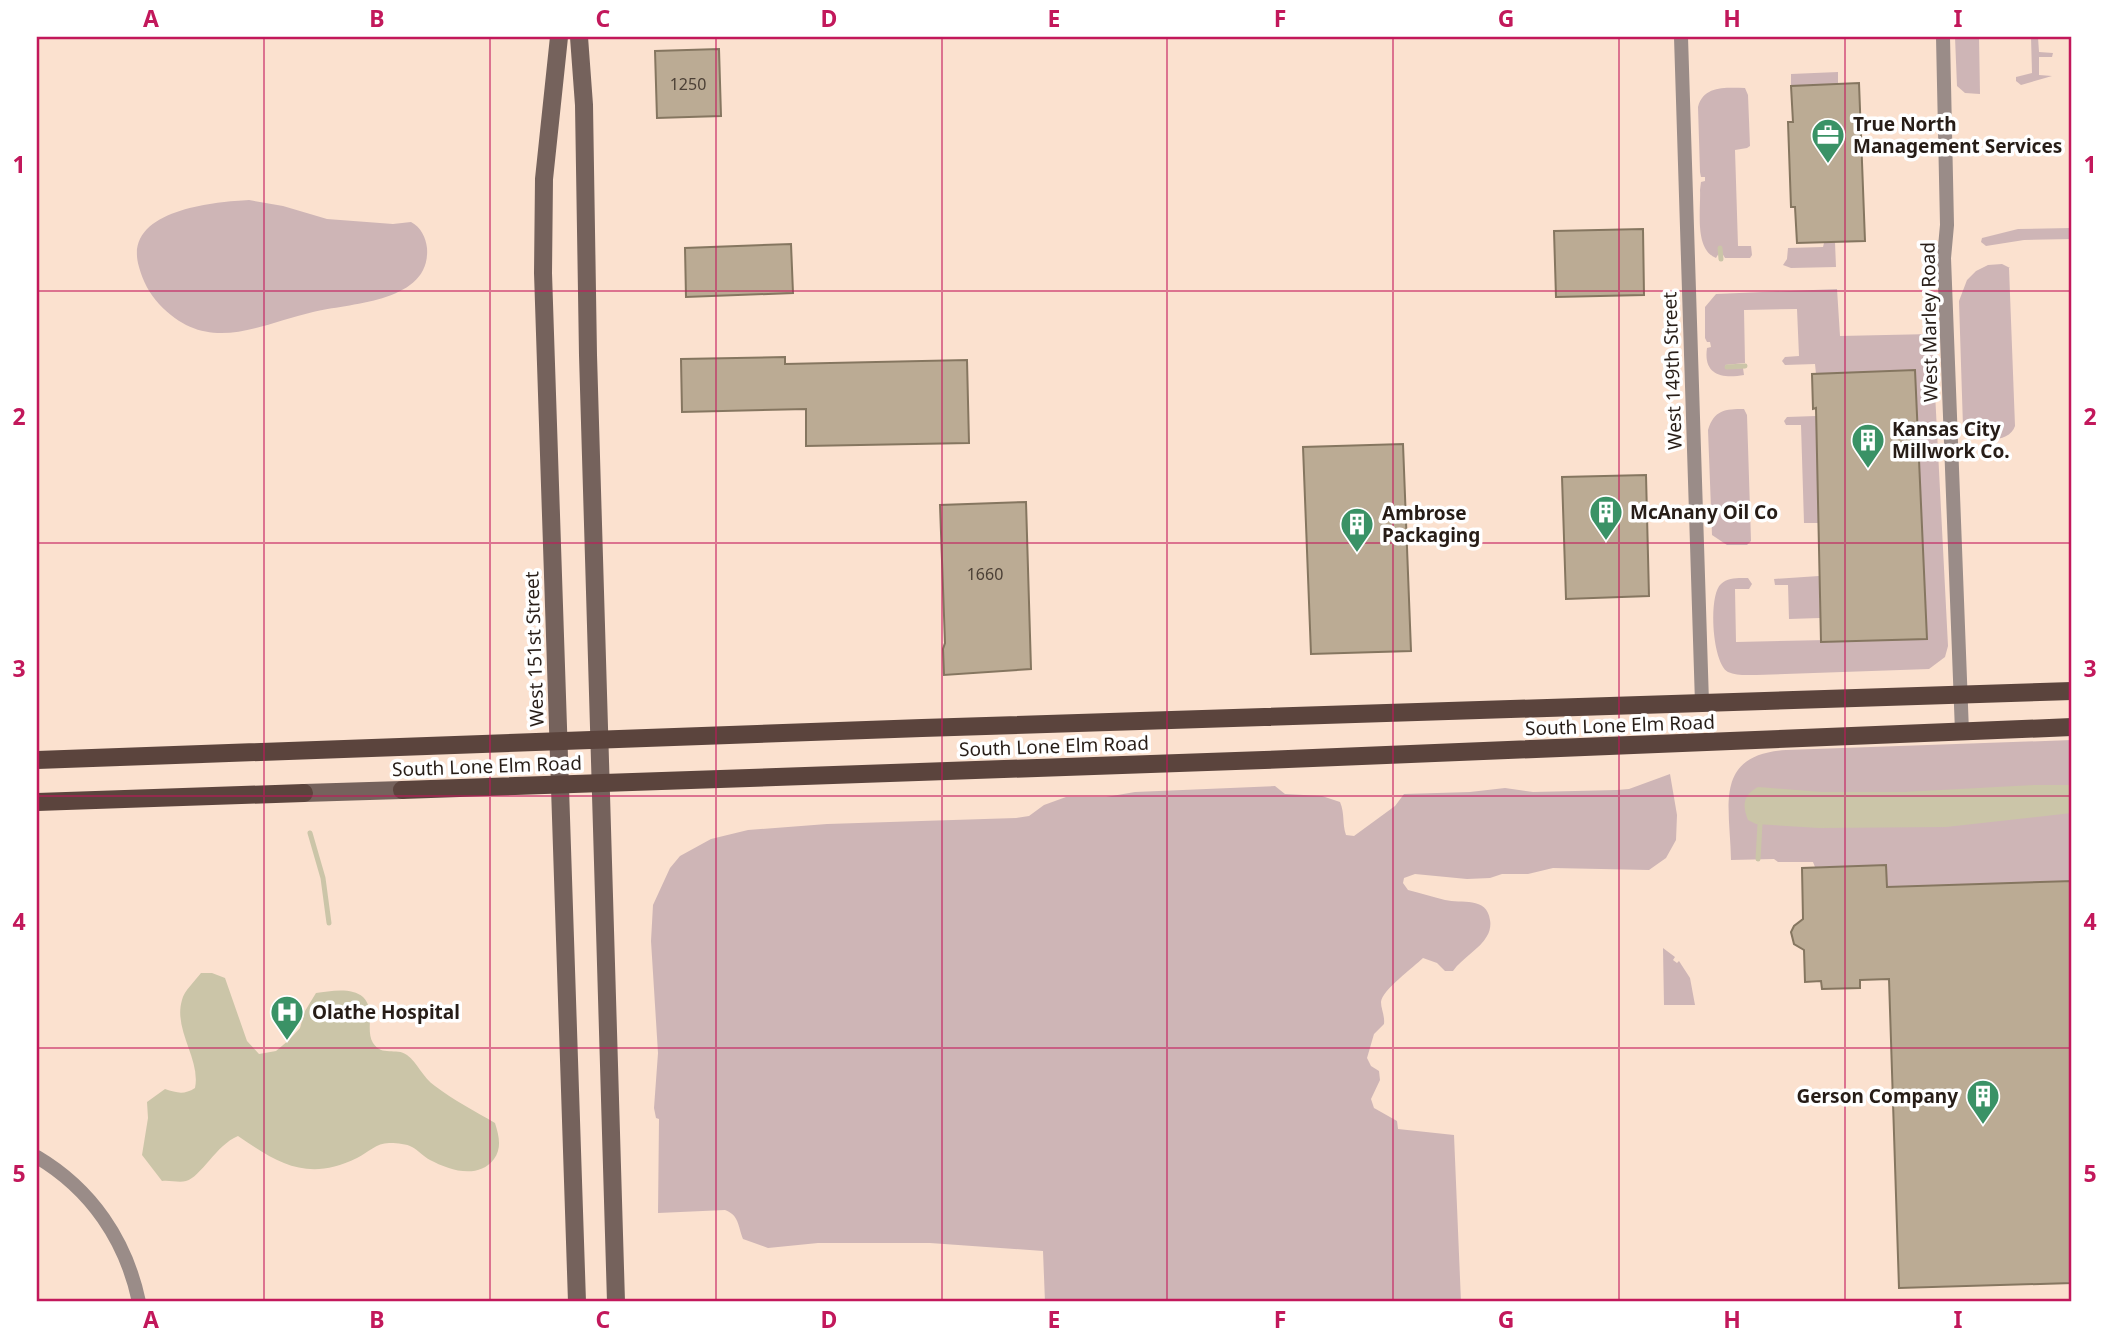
<svg xmlns="http://www.w3.org/2000/svg" width="2109" height="1339" viewBox="0 0 2109 1339" font-family="'Noto Sans',sans-serif">
	<style>
		.green { fill: #ceb5b6 }
		.water { fill: #cbc5a8 }
		.lines { fill: none; stroke-linecap: round; stroke-linejoin: round }
		.stream { stroke: #cbc5a8; stroke-width: 5 }
		.building { fill: #bbab94; stroke: #857660; stroke-width: 2 }
		.street { stroke: #9a8c88; stroke-width: 14 }
		.secondary { stroke: #75625c; stroke-width: 18 }
		.primary { stroke: #5b443d; stroke-width: 18 }
		.grid { fill: none; stroke: #c2185b; stroke-width: 2; stroke-opacity: 0.55 }
		.labels { text-anchor: middle; dominant-baseline: central; stroke-width: 7; stroke-linejoin: round; paint-order: stroke }
		.number-label { font-size: 16px; fill: #4c4036 }
		.poi-label { font-size: 19px; font-weight: bold; fill: #271d17; stroke: #fff; text-anchor: start }
		.street-label { font-size: 19px; fill: #271d17; stroke: #fff }
		.neatline { fill: none; stroke: #c2185b; stroke-width: 2.5 }
		.grid-label { font-size: 23px; text-anchor: middle; font-weight: bold; fill: #c2185b }
	</style>
	<rect width="100%" height="100%" fill="#fbe1cf"/>
	<path class="green" d="M 1955,37 L 1979,37 L 1980,94 L 1965,93 L 1957,86 Z
		M 2031,37 L 2038,37 L 2039,52 L 2053,53 L 2052,57 L 2039,57 L 2039,75 L 2052,76 L 2021,85 L 2016,81 L 2016,77 L 2032,73 Z
		M 1838,72 L 1838,84 L 1791,86 L 1791,74 Z
		M 1745,88 L 1748,95 L 1750,146 L 1747,148 L 1735,150 L 1738,246 L 1751,246 L 1752,255 L 1750,258 L 1725,258 L 1722,253 L 1719,253 L 1716,258 C 1694,249 1701,210 1700,190 L 1701,182 L 1705,181 L 1705,177 L 1701,177 L 1700,172 L 1698,107 C 1704,85 1726,88 1745,88 Z
		M 249,200 L 283,206 L 327,219 L 393,224 L 411,222 C 421,227 426,238 427,248 C 431,303 349,303 313,312 C 257,325 208,356 159,304 C 149,293 143,281 139,267 C 122,210 213,202 249,200 Z
		M 2072,228 L 2072,239 L 2024,240 L 1986,246 L 1981,242 L 1982,238 L 2018,229 Z
		M 1835,242 L 1836,267 L 1791,268 L 1783,265 L 1787,259 L 1788,248 L 1823,247 L 1824,243 Z
		M 1988,265 L 2002,264 L 2010,268 L 2009,268 L 2015,426 C 2009,445 1972,443 1963,427 L 1959,301 L 1967,280 L 1976,271 Z
		M 1837,289 L 1840,336 L 1932,334 L 1948,646 L 1945,657 L 1929,669 L 1756,675 C 1748,675 1736,676 1728,672 C 1712,663 1708,595 1721,584 C 1728,577 1739,578 1748,578 L 1752,584 L 1749,589 L 1735,589 L 1736,642 L 1926,638 L 1915,371 L 1816,374 L 1815,364 L 1785,365 L 1782,361 L 1785,357 L 1799,356 L 1797,309 L 1744,310 L 1745,363 L 1725,365 L 1726,369 L 1743,368 L 1744,375 C 1722,379 1703,375 1707,348 L 1711,347 L 1710,342 L 1707,342 L 1705,338 L 1705,307 L 1716,294 Z
		M 1744,409 L 1747,415 L 1751,541 L 1747,545 L 1727,545 L 1712,535 L 1708,430 C 1714,410 1725,409 1744,409 Z
		M 1816,416 L 1820,523 L 1804,523 L 1801,425 L 1786,425 L 1784,421 L 1787,417 Z
		M 1819,576 L 1820,618 L 1789,619 L 1788,585 L 1775,585 L 1774,579 Z
		M 2072,740 L 2072,881 L 1887,887 L 1886,865 L 1815,867 L 1813,862 L 1778,862 L 1774,859 L 1731,860 C 1730,805 1713,755 1786,750 Z
		M 1670,774 L 1677,815 L 1676,840 L 1666,858 L 1649,870 L 1553,868 L 1528,874 L 1502,874 L 1490,878 L 1467,879 L 1415,874 L 1404,878 L 1403,883 L 1408,890 C 1421,893 1432,897 1445,900 C 1461,904 1487,896 1490,920 C 1491,925 1490,931 1487,936 C 1480,949 1462,958 1453,971 L 1445,971 L 1437,963 L 1423,958 C 1414,967 1382,990 1381,1002 C 1381,1009 1385,1016 1384,1024 L 1374,1034 L 1367,1058 L 1371,1066 L 1379,1071 L 1380,1080 L 1371,1099 L 1374,1108 L 1397,1121 L 1398,1129 L 1454,1135 L 1461,1302 L 1045,1302 L 1043,1251 L 930,1243 L 818,1243 L 768,1248 L 743,1239 C 738,1226 739,1215 725,1210 L 658,1213 L 659,1119 L 656,1118 L 654,1108 L 658,1053 L 651,941 L 653,905 L 670,868 L 680,856 L 711,839 L 748,830 L 827,824 L 1016,818 L 1029,816 L 1044,805 L 1066,797 L 1106,797 L 1135,792 L 1275,786 L 1285,794 L 1322,796 L 1340,802 C 1345,814 1342,823 1346,835 L 1354,836 L 1395,806 L 1404,794 L 1470,792 L 1505,788 L 1533,792 L 1617,790 L 1629,789 Z
		M 1663,948 L 1675,957 L 1673,960 L 1677,963 L 1679,961 L 1690,978 L 1695,1005 L 1664,1005 Z"/>
	<path class="water" d="M 2034,785 L 2072,785 L 2072,813 L 1946,827 L 1819,828 L 1756,824 L 1748,820 C 1742,805 1743,795 1758,787 L 1821,792 L 1904,792 Z
		M 201,973 L 212,973 L 225,978 L 247,1041 L 259,1054 L 276,1051 L 289,1040 L 300,1028 L 305,1011 L 316,993 C 330,991 352,987 363,997 C 376,1010 365,1030 373,1043 C 382,1057 396,1047 407,1055 C 418,1063 422,1077 435,1086 C 453,1100 475,1111 495,1123 C 499,1136 502,1148 494,1159 C 478,1180 449,1170 430,1160 C 423,1156 418,1150 412,1147 C 407,1144 397,1143 391,1143 C 377,1142 369,1152 357,1158 C 308,1182 279,1164 238,1136 C 216,1145 201,1177 186,1181 C 179,1183 170,1180 162,1181 L 142,1155 L 148,1118 L 147,1102 L 165,1089 C 177,1093 184,1095 195,1088 C 201,1059 173,1030 182,1000 C 184,991 195,981 201,973 Z"/>
	<g class="lines">
		<path class="stream" d="M 1720,248 L 1721,259
			M 1727,367 L 1745,366
			M 310,833 L 323,878 L 329,923
			M 1758,859 L 1760,824"/>
	</g>
	<path class="building" d="M 719,49 L 721,116 L 657,118 L 655,51 Z
		M 1859,83 L 1865,241 L 1797,243 L 1795,207 L 1791,207 L 1788,122 L 1793,122 L 1791,86 Z
		M 1643,229 L 1644,295 L 1556,297 L 1554,231 Z
		M 791,244 L 793,293 L 686,297 L 685,248 Z
		M 785,357 L 785,364 L 967,360 L 969,443 L 806,446 L 806,409 L 682,412 L 681,359 Z
		M 1915,370 L 1927,639 L 1821,642 L 1816,408 L 1813,409 L 1812,374 Z
		M 1403,444 L 1411,651 L 1311,654 L 1303,447 Z
		M 1646,475 L 1649,596 L 1566,599 L 1562,477 Z
		M 1026,502 L 1031,669 L 944,675 L 943,649 L 945,643 L 940,505 Z
		M 1886,865 L 1887,887 L 2072,881 L 2072,1283 L 1899,1288 L 1889,979 L 1860,980 L 1860,988 L 1822,989 L 1821,981 L 1805,982 L 1804,950 L 1794,944 L 1791,932 L 1794,926 L 1803,919 L 1802,868 Z"/>
	<g class="lines">
		<path class="street" d="M 1681,37 L 1702,703
			M 1943,37 L 1947,225 L 1944,258 L 1962,732
			M 37,1157 C 91,1189 126,1240 139,1302"/>
		<path class="secondary" d="M 559,37 L 544,179 L 543,273 L 577,1302
			M 579,37 L 584,105 L 588,355 L 616,1302
			M 304,793 L 402,790"/>
		<path class="primary" d="M 37,760 L 922,728 L 2072,691
			M 402,790 L 1264,760 L 2072,727
			M 37,802 L 304,793"/>
	</g>
	<path class="grid" d="M 264,37 L 264,1302M 490,37 L 490,1302M 716,37 L 716,1302M 942,37 L 942,1302M 1167,37 L 1167,1302M 1393,37 L 1393,1302M 1619,37 L 1619,1302M 1845,37 L 1845,1302M 37,291 L 2072,291M 37,543 L 2072,543M 37,796 L 2072,796M 37,1048 L 2072,1048"/>
	<defs>
		<symbol id="office-pin" viewBox="-11 -11 22 30"><path d="M0 17L-7.5 6A9.5 9.5 0 1 1 7.5 6Z" fill="#3a9266" stroke="#fff"/><path d="M-6-3h4V-5.5h4V-3h4V5H-6ZM-1-4.5V-3h2v-1.5ZM-6 0V1H6V0Z" fill="#fff"/></symbol>
		<symbol id="building-pin" viewBox="-11 -11 22 30"><path d="M0 17L-7.5 6A9.5 9.5 0 1 1 7.5 6Z" fill="#3a9266" stroke="#fff"/><path d="M-4-6H4V6H1V3H-1V6H-4ZM-2.5-4.3h1.7v1.8h-1.7ZM.8-4.3h1.7v1.8H.8ZM-2.5-1h1.7V.8h-1.7ZM.8-1h1.7V.8H.8Z" fill="#fff"/></symbol>
		<symbol id="hospital-pin" viewBox="-11 -11 22 30"><path d="M0 17L-7.5 6A9.5 9.5 0 1 1 7.5 6Z" fill="#3a9266" stroke="#fff"/><path d="M-5-5h3v3.5h4V-5h3V5h-3V1.5h-4V5h-3Z" fill="#fff"/></symbol>
	</defs>
	<g fill-rule="evenodd">
		<use href="#office-pin" x="1809" y="116" width="38" height="52"/>
		<use href="#building-pin" x="1849" y="421" width="38" height="52"/>
		<use href="#building-pin" x="1587" y="493" width="38" height="52"/>
		<use href="#building-pin" x="1338" y="505" width="38" height="52"/>
		<use href="#hospital-pin" x="268" y="993" width="38" height="52"/>
		<use href="#building-pin" x="1964" y="1077" width="38" height="52"/>
	</g>
	<g class="labels">
		<g class="number-label">
			<text x="688" y="84">1250</text>
			<text x="985" y="574">1660</text>
		</g>
		<g class="poi-label">
			<text x="1853" y="124">True North<tspan x="1853" dy="22">Management Services</tspan></text>
			<text x="1892" y="429">Kansas City<tspan x="1892" dy="22">Millwork Co.</tspan></text>
			<text x="1630" y="512">McAnany Oil Co</text>
			<text x="1382" y="513">Ambrose<tspan x="1382" dy="22">Packaging</tspan></text>
			<text x="312" y="1012">Olathe Hospital</text>
			<text x="1958" y="1096" text-anchor="end">Gerson Company</text>
		</g>
		<g class="street-label">
			<text transform="translate(1929 322) rotate(-91)">West Marley Road</text>
			<text transform="translate(1672 371) rotate(-92)">West 149th Street</text>
			<text transform="translate(534 649) rotate(-92)">West 151st Street</text>
			<text transform="translate(1620 725) rotate(-2)">South Lone Elm Road</text>
			<text transform="translate(1054 746) rotate(-2)">South Lone Elm Road</text>
			<text transform="translate(487 766) rotate(-2)">South Lone Elm Road</text>
		</g>
	</g>
	<rect width="2109" height="1339" fill="none" stroke="#ffffff" stroke-width="77"/>
	<rect x="38" y="38" width="2032" height="1262" class="neatline"/>
	<g class="grid-label">
		<text x="151" y="27">A</text>
		<text x="377" y="27">B</text>
		<text x="603" y="27">C</text>
		<text x="829" y="27">D</text>
		<text x="1054" y="27">E</text>
		<text x="1280" y="27">F</text>
		<text x="1506" y="27">G</text>
		<text x="1732" y="27">H</text>
		<text x="1958" y="27">I</text>
		<text x="19" y="173">1</text>
		<text x="2090" y="173">1</text>
		<text x="19" y="425">2</text>
		<text x="2090" y="425">2</text>
		<text x="19" y="677">3</text>
		<text x="2090" y="677">3</text>
		<text x="19" y="930">4</text>
		<text x="2090" y="930">4</text>
		<text x="19" y="1182">5</text>
		<text x="2090" y="1182">5</text>
		<text x="151" y="1328">A</text>
		<text x="377" y="1328">B</text>
		<text x="603" y="1328">C</text>
		<text x="829" y="1328">D</text>
		<text x="1054" y="1328">E</text>
		<text x="1280" y="1328">F</text>
		<text x="1506" y="1328">G</text>
		<text x="1732" y="1328">H</text>
		<text x="1958" y="1328">I</text>
	</g>
</svg>
